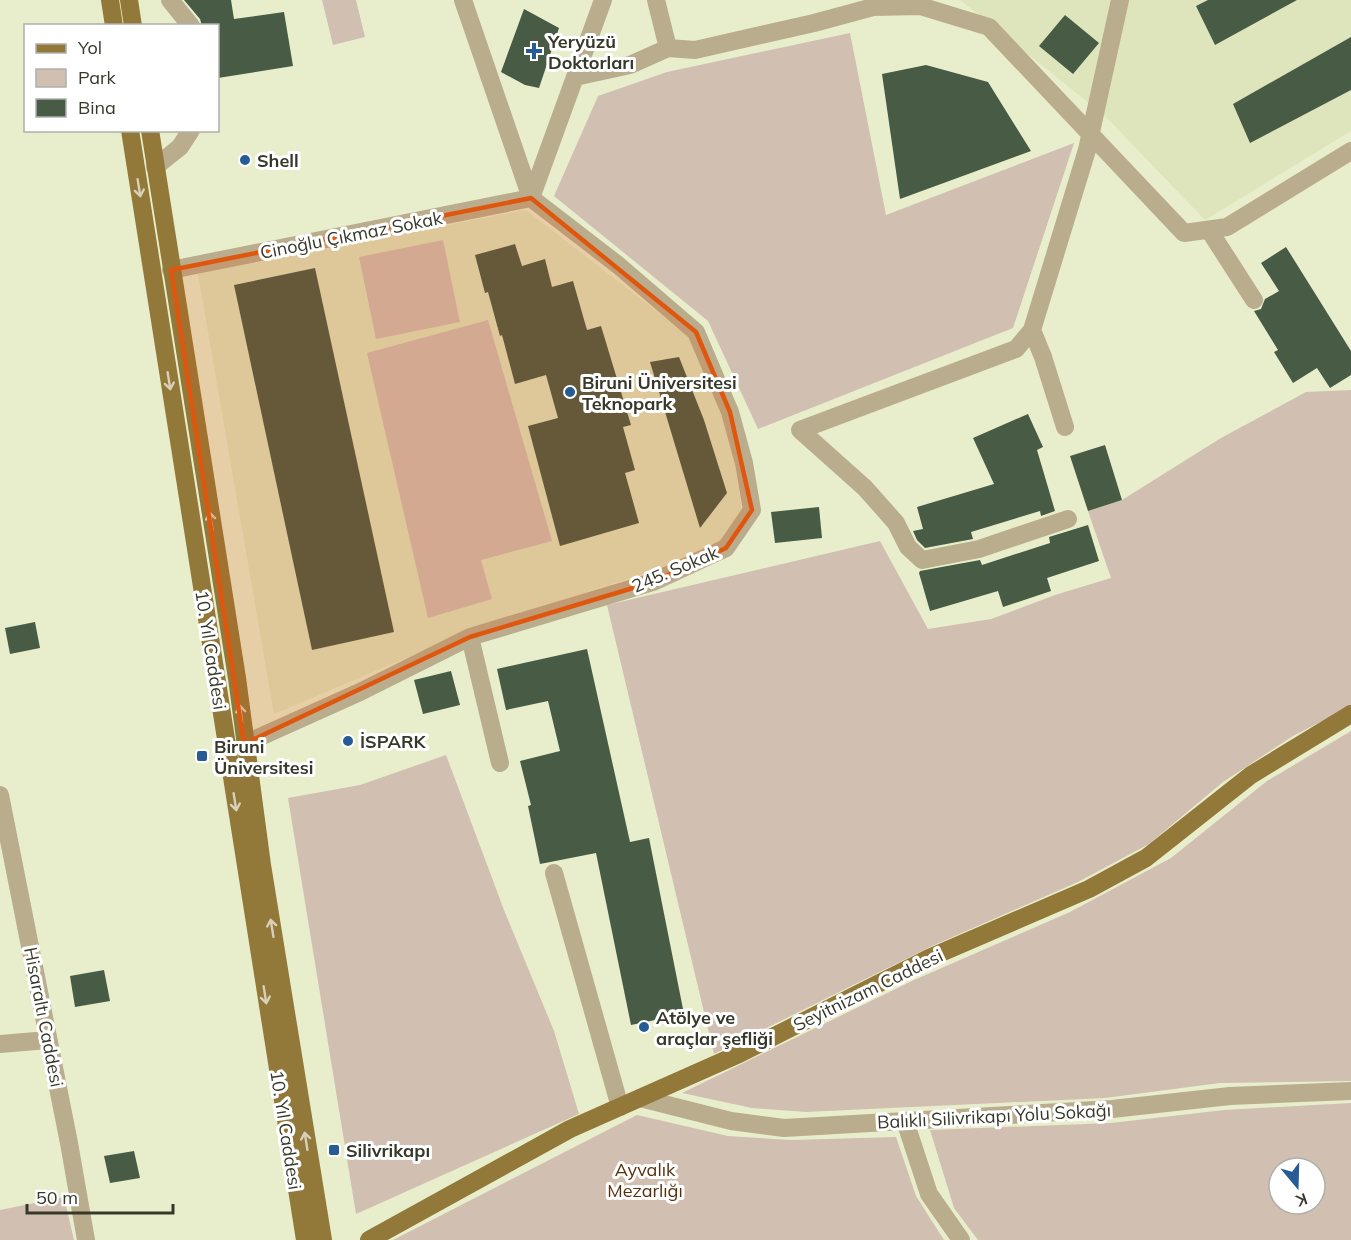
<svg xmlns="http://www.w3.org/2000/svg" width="1351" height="1240" viewBox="0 0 1351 1240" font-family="Mulish,sans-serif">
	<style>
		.built { fill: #dee4bb }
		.green { fill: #d1bfb2; fill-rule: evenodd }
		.building { fill: #475b45 }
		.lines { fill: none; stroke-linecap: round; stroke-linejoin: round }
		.minor { stroke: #baad8d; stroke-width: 18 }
		.major { stroke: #927839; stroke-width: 18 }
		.oneway { stroke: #d9d0ba }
		.marked { fill: #df570e; fill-opacity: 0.2; stroke: #df570e; stroke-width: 4.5; stroke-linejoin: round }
		.poi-dot { fill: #265b93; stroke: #fff; stroke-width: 2 }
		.labels { text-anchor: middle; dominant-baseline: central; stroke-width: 6; stroke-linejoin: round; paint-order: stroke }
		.poi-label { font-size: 18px; font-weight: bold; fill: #36382a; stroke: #fff; text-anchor: start }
		.street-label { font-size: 18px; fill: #36382a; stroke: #fff }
		.park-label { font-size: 18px; fill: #56300b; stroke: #fff }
	</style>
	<rect width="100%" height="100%" fill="#e8eecc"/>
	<path class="built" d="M 960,0 L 1351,0 L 1351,131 L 1205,220 L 1105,116 Z
		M 526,210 L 690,337 L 732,442 L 742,511 L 721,543 L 667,566 L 474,629 L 274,714 L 198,274 Z"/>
	<path class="green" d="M 322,0 L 356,0 L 365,37 L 333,45 Z
		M 850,33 L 886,215 L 1074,143 L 1013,328 L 758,429 L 708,321 L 554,196 L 598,96 L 667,72 Z
		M 443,240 L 460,322 L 376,339 L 359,257 Z
		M 488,320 L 552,541 L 481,560 L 492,599 L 428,618 L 367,353 Z
		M 1351,390 L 1351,706 L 1293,736 L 1223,782 L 1149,844 L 1078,882 L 930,947 L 714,1054 L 607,605 L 880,541 L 928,629 L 991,619 L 1055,595 L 1111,578 L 1088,511 L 1122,500 L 1221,438 L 1306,392 Z
		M 1351,731 L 1351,1081 L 1220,1083 L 1105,1098 L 806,1112 L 752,1108 L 682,1093 L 914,980 L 1070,912 L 1171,858 L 1267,781 Z
		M 446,755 L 504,910 L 554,1031 L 579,1114 L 356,1214 L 288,798 L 360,785 Z
		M 1351,1103 L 1351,1240 L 978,1240 L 954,1208 L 930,1130 L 1111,1123 L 1224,1110 ZM 1279,1168 L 1315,1168 L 1315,1204 L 1279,1204 Z
		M 637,1115 L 728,1136 L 791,1140 L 896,1137 L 916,1196 L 944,1240 L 393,1240 Z
		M 64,1197 L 74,1240 L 0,1240 L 0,1210 Z"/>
	<path class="building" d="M 184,0 L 231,0 L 234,19 L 284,12 L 293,66 L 218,78 L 218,26 L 202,26 L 200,19 Z
		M 1208,0 L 1297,0 L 1215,45 L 1196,6 Z
		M 524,9 L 559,28 L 539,88 L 525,85 L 501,72 Z
		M 1065,15 L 1099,43 L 1073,74 L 1039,46 Z
		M 1351,37 L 1351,90 L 1250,143 L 1233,104 Z
		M 926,65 L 988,82 L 1031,151 L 900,199 L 882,74 Z
		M 515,244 L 522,266 L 545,259 L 552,287 L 573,281 L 587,330 L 601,326 L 631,425 L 623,427 L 635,470 L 625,473 L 639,523 L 560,546 L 528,426 L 558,418 L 546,375 L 515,384 L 502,335 L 500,336 L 488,292 L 485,293 L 475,255 Z
		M 1286,247 L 1351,351 L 1351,375 L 1330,388 L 1317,368 L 1293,383 L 1274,352 L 1278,350 L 1254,311 L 1261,309 L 1265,299 L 1279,291 L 1261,263 Z
		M 315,268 L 394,632 L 312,650 L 234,285 Z
		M 679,357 L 704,420 L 727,493 L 700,528 L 650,362 Z
		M 1028,414 L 1043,447 L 1037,450 L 1055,511 L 1041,516 L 1040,511 L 971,532 L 973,539 L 925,548 L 917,540 L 913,531 L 923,529 L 917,507 L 994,484 L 973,438 Z
		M 1105,445 L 1122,500 L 1088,511 L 1070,456 Z
		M 819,507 L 822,538 L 775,543 L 771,512 Z
		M 1088,525 L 1099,561 L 1047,578 L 1051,591 L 1003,607 L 998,591 L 930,611 L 919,573 L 920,571 L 980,560 L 982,565 L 1050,543 L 1049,537 Z
		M 35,622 L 40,648 L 10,654 L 5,628 Z
		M 587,649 L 630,842 L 649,838 L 684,1014 L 631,1025 L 596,853 L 540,864 L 528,806 L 531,805 L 520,761 L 560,751 L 548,701 L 506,710 L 497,669 Z
		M 451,671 L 460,705 L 423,714 L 414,680 Z
		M 104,970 L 110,1001 L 75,1007 L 70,976 Z
		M 134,1151 L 140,1178 L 110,1183 L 104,1156 Z"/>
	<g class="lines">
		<path class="minor" d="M 170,0 L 191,26
			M 463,0 L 531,198
			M 656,0 L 668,48
			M 575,77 L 630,65 L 668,48 L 695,50 L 814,23 L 873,7 L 920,6 L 989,27 L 1184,233 L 1227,227 L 1351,151
			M 155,167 L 180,147 L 191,130
			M 531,198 L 603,0
			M 1209,230 L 1254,300
			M 171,270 L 531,198
			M 1032,330 L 1043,357 L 1065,427
			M 1068,519 L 979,549 L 922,560 L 908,547 L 896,523 L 865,488 L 800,430 L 1016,349 L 1032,330 L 1087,150 L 1120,0
			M 470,637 L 500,763
			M 244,744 L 360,692 L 470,637 L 653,582 L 726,548 L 752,510 L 744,463 L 730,412 L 696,332 L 618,265 L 531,198
			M 0,795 L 69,1143 L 86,1240
			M 554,873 L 620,1107
			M 0,1044 L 48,1040
			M 640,1098 L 731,1121 L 784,1128 L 1112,1109 L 1230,1096 L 1351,1091
			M 905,1121 L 929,1194 L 961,1240"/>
		<path class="major" d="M 110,0 L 114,26
			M 129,0 L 133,26
			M 130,130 L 305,1240
			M 150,130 L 237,678 L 262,865 L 323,1240
			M 369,1240 L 570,1129 L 739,1054 L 929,958 L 1089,889 L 1146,858 L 1251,775 L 1351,714"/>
	</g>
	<defs><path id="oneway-shaft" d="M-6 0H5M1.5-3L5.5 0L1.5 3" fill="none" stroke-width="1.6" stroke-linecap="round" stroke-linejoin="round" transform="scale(1.5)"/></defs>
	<g class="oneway">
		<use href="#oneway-shaft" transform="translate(139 188) rotate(81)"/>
		<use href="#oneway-shaft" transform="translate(169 381) rotate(81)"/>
		<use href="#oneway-shaft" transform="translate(211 521) rotate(-99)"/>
		<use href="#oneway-shaft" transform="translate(241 714) rotate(-97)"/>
		<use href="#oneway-shaft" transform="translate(235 802) rotate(81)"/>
		<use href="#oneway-shaft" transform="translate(272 928) rotate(-99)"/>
		<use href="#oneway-shaft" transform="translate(265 995) rotate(81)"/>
		<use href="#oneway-shaft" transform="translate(306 1141) rotate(-99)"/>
	</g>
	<path class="marked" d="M 531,198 L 696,332 L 730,412 L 752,510 L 726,548 L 653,582 L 470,637 L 244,744 L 171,270 Z"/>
	<g class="poi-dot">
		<path d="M531 42h6v6h6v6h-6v6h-6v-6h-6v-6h6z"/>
		<circle cx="245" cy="160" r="6"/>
		<circle cx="570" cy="392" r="6"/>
		<circle cx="348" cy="741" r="6"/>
		<rect x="196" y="750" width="12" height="12" rx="3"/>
		<circle cx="644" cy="1027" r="6"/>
		<rect x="328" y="1144" width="12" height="12" rx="3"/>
	</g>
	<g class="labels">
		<g class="poi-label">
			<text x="548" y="41">Yeryüzü<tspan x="548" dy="21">Doktorları</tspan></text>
			<text x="257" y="160">Shell</text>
			<text x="582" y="382">Biruni Üniversitesi<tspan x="582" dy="21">Teknopark</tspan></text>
			<text x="360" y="741">İSPARK</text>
			<text x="214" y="746">Biruni<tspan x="214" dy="21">Üniversitesi</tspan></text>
			<text x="656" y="1017">Atölye ve<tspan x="656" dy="21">araçlar şefliği</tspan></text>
			<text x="346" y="1150">Silivrikapı</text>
		</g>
		<g class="street-label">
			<text transform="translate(351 235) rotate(-11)">Cinoğlu Çıkmaz Sokak</text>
			<text transform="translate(675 569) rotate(-23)">245. Sokak</text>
			<text transform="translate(211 650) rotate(81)">10. Yıl Caddesi</text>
			<text transform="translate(868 990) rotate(-26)">Seyitnizam Caddesi</text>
			<text transform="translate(44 1017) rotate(79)">Hisaraltı Caddesi</text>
			<text transform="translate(994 1116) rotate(-3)">Balıklı Silivrikapı Yolu Sokağı</text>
			<text transform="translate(286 1130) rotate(81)">10. Yıl Caddesi</text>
		</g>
		<g class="park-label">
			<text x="645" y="1169">Ayvalık<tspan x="645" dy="21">Mezarlığı</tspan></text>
		</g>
	</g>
	<rect x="24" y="24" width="195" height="108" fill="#ffffff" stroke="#afafaa" stroke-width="1.5"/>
	<rect x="36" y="44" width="30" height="9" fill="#927839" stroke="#afafaa" stroke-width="1.5"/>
	<text x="78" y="54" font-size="18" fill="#36382a">Yol</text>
	<rect x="36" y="69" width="30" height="18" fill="#d1bfb2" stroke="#afafaa" stroke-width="1.5"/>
	<text x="78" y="84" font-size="18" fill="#36382a">Park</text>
	<rect x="36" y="99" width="30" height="18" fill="#475b45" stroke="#afafaa" stroke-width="1.5"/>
	<text x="78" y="114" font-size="18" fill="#36382a">Bina</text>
	<g transform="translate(1297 1186) rotate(161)"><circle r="28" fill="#ffffff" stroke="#afafaa" stroke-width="1.5"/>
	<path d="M0-4.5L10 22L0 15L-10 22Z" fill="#265b93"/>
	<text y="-9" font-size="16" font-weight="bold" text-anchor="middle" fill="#36382a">K</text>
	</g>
	<path d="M27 1204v9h146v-9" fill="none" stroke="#36382a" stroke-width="3"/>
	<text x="36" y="1204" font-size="18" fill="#36382a" stroke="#ffffff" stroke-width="4.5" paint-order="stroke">50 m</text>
</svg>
